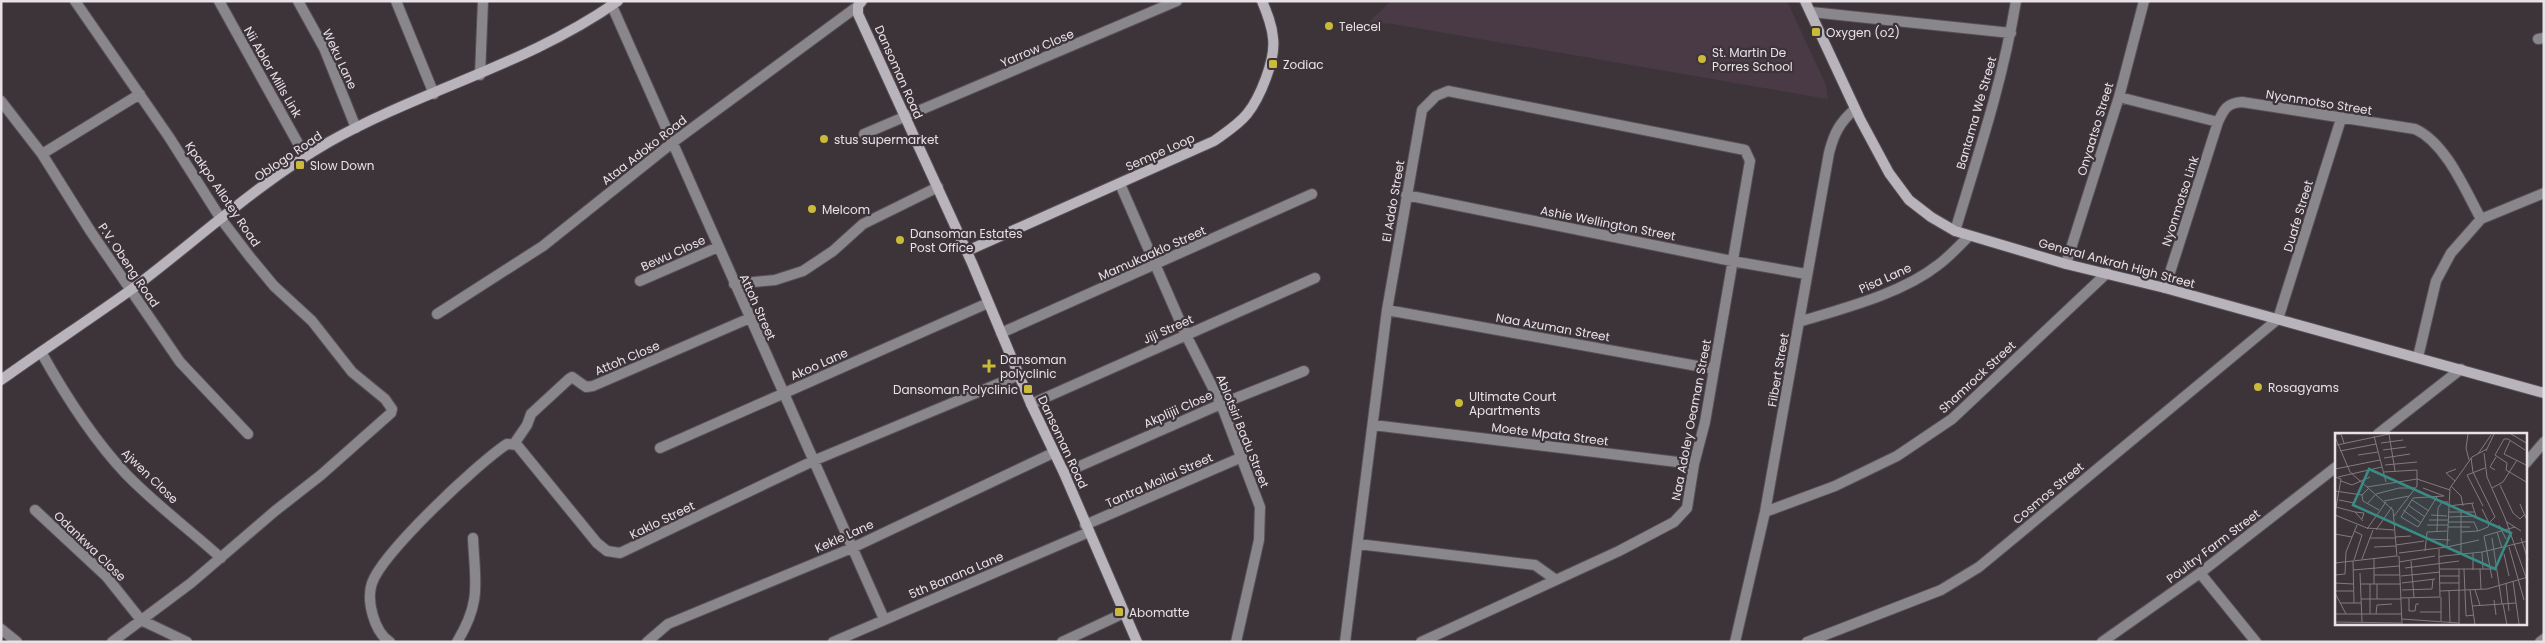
<svg xmlns="http://www.w3.org/2000/svg" width="2545" height="643" viewBox="0 0 2545 643" font-family="Poppins,sans-serif">
	<style>
		.built { fill: #493a45 }
		.lines { fill: none; stroke-linecap: round; stroke-linejoin: round }
		.minor-casing { stroke: #585056; stroke-width: 12 }
		.tertiary-casing { stroke: #585056; stroke-width: 12 }
		.secondary-casing { stroke: #585056; stroke-width: 12 }
		.minor { stroke: #8a878c; stroke-width: 10 }
		.tertiary { stroke: #8a878c; stroke-width: 10 }
		.secondary { stroke: #b9b4bc; stroke-width: 10 }
		.poi-dot { fill: #caba39; stroke: #3d343a; stroke-width: 2 }
		.labels { text-anchor: middle; dominant-baseline: central; stroke-width: 4.5; stroke-linejoin: round; paint-order: stroke }
		.poi-label { font-size: 12px; fill: #e8e2e6; stroke: #3d343a; text-anchor: start }
		.street-label { font-size: 12px; fill: #e8e2e6; stroke: #3d343a }
		.inset-road { fill: none; stroke: #817a7f; stroke-width: 1 }
		.view { fill: #3a8c86; fill-opacity: 0.15; stroke: #3a8c86; stroke-width: 2.5 }
		.inset-edge { fill: none; stroke: #e8e2e6; stroke-width: 2.5 }
	</style>
	<rect width="100%" height="100%" fill="#3d343a"/>
	<path class="built" d="M 1391,1 L 1787,1 L 1826,85 L 1828,99 L 1393,24 L 1369,22 Z"/>
	<g class="lines">
		<defs>
			<path id="minor" d="M 75,1 L 169,137 L 221,219 L 250,257 L 274,286 L 312,321 L 352,372 L 385,399 L 392,409 L 391,413 L 321,475 L 275,511 L 191,583 L 112,642
				M 219,1 L 305,156
				M 298,1 L 324,48 L 356,128
				M 396,1 L 434,94
				M 612,6 L 884,619
				M 1811,12 L 2011,33
				M 2538,39 L 2544,38
				M 480,75 L 483,1
				M 2119,97 L 2218,122
				M 1,101 L 42,154 L 91,232 L 180,362 L 248,434
				M 864,134 L 1177,1
				M 42,154 L 140,94
				M 1120,184 L 1186,335 L 1221,404 L 1260,507 L 1259,540 L 1236,642
				M 1406,195 L 1732,261 L 1806,274
				M 1955,231 C 1978,155 2003,80 2016,1
				M 2066,264 L 2119,97 L 2144,1
				M 640,281 L 718,247
				M 734,284 L 775,280 L 803,271 L 833,251 L 863,224 L 938,187
				M 2165,288 L 2218,122 C 2224,109 2227,103 2242,102 L 2415,129 C 2446,143 2465,190 2481,219
				M 1387,310 L 1714,369
				M 437,314 L 543,246 L 672,143 L 858,6
				M 1799,322 C 1844,308 1901,294 1938,265 C 1949,257 1959,246 1969,236
				M 1001,333 L 1312,194
				M 41,352 C 65,395 92,438 126,474 C 155,504 190,530 221,558
				M 2418,357 L 2436,281 L 2451,253 L 2481,219 L 2544,193
				M 1031,404 L 1315,278
				M 1373,425 L 1694,464
				M 2378,434 L 2461,369
				M 514,444 L 527,425 L 531,414 L 569,379 L 572,377 L 586,387 L 593,386 L 750,318
				M 660,448 L 988,303
				M 2526,463 L 2544,442
				M 1064,473 L 1221,404 L 1304,371
				M 35,510 L 106,576 L 141,620 L 187,642
				M 1765,512 L 1835,486 L 1897,456 L 1952,419 L 2107,273
				M 1085,525 L 1242,457
				M 1358,544 L 1535,565 L 1556,580
				M 2200,573 L 2256,642
				M 390,642 C 374,632 366,600 372,583 C 383,552 478,463 507,444 L 517,445 L 597,543 L 607,551 L 620,553 L 813,461 L 1019,375
				M 457,642 C 482,601 475,583 473,538
				M 647,642 L 668,624 L 852,548 L 1053,453
				M 833,642 L 1089,532
				M 1062,642 L 1124,613
				M 1345,642 L 1387,310 L 1422,110 L 1436,96 L 1448,91 L 1745,150 L 1750,161 L 1705,422 L 1694,464 L 1687,508 L 1674,522 L 1619,551 L 1421,642
				M 1735,642 L 1765,512 L 1829,153 C 1834,133 1840,122 1855,109
				M 1807,642 L 1941,590 L 1979,567 L 2278,319 L 2341,119
				M 2102,642 L 2200,573 L 2336,467
				M 2540,642 L 2544,639"/>
			<path id="tertiary" d="M 1,629 L 17,642"/>
			<path id="secondary" d="M 862,1 L 858,6 L 858,14 L 972,263 L 1031,404 L 1064,473 L 1137,642
				M 1805,1 L 1860,119 L 1889,173 L 1909,200 L 1931,217 L 1955,231 L 2066,264 L 2165,288 L 2544,393
				M 967,251 L 1214,141 C 1225,133 1238,125 1247,114 C 1260,98 1276,59 1273,38 C 1272,25 1267,13 1262,1
				M 1,380 C 44,349 89,320 132,289 C 197,240 258,183 329,142 C 423,89 529,64 618,1"/>
		</defs>
		<use href="#minor" class="minor-casing"/>
		<use href="#tertiary" class="tertiary-casing"/>
		<use href="#secondary" class="secondary-casing"/>
		<use href="#minor" class="minor"/>
		<use href="#tertiary" class="tertiary"/>
		<use href="#secondary" class="secondary"/>
	</g>
	<g class="poi-dot">
		<circle cx="1329" cy="26" r="5"/>
		<rect x="1811" y="27" width="10" height="10" rx="2.5"/>
		<circle cx="1702" cy="59" r="5"/>
		<rect x="1268" y="59" width="10" height="10" rx="2.5"/>
		<circle cx="824" cy="139" r="5"/>
		<rect x="295" y="160" width="10" height="10" rx="2.5"/>
		<circle cx="812" cy="209" r="5"/>
		<circle cx="900" cy="240" r="5"/>
		<path d="M986.5 358.5h5v5h5v5h-5v5h-5v-5h-5v-5h5z"/>
		<circle cx="2258" cy="387" r="5"/>
		<rect x="1023" y="384" width="10" height="10" rx="2.5"/>
		<circle cx="1459" cy="403" r="5"/>
		<rect x="1114" y="607" width="10" height="10" rx="2.5"/>
	</g>
	<g class="labels">
		<g class="poi-label">
			<text x="1339" y="26">Telecel</text>
			<text x="1826" y="32">Oxygen (o2)</text>
			<text x="1712" y="52">St. Martin De<tspan x="1712" dy="14">Porres School</tspan></text>
			<text x="1283" y="64">Zodiac</text>
			<text x="834" y="139">stus supermarket</text>
			<text x="310" y="165">Slow Down</text>
			<text x="822" y="209">Melcom</text>
			<text x="910" y="233">Dansoman Estates<tspan x="910" dy="14">Post Office</tspan></text>
			<text x="1000" y="359">Dansoman<tspan x="1000" dy="14">polyclinic</tspan></text>
			<text x="2268" y="387">Rosagyams</text>
			<text x="1018" y="389" text-anchor="end">Dansoman Polyclinic</text>
			<text x="1469" y="396">Ultimate Court<tspan x="1469" dy="14">Apartments</tspan></text>
			<text x="1129" y="612">Abomatte</text>
		</g>
		<g class="street-label">
			<text transform="translate(1037 48) rotate(-23)">Yarrow Close</text>
			<text transform="translate(340 59) rotate(65)">Weku Lane</text>
			<text transform="translate(273 72) rotate(60)">Nii Ablor Mills Link</text>
			<text transform="translate(899 72) rotate(66)">Dansoman Road</text>
			<text transform="translate(2319 102) rotate(9)">Nyonmotso Street</text>
			<text transform="translate(1976 113) rotate(-74)">Bantama We Street</text>
			<text transform="translate(2095 129) rotate(-73)">Onyaatso Street</text>
			<text transform="translate(644 150) rotate(-38)">Ataa Adoko Road</text>
			<text transform="translate(1160 152) rotate(-24)">Sempe Loop</text>
			<text transform="translate(288 156) rotate(-34)">Oblogo Road</text>
			<text transform="translate(223 194) rotate(56)">Kpakpo Allotey Road</text>
			<text transform="translate(1393 201) rotate(-80)">El Addo Street</text>
			<text transform="translate(2180 201) rotate(-72)">Nyonmotso Link</text>
			<text transform="translate(2298 216) rotate(-73)">Duafe Street</text>
			<text transform="translate(1608 223) rotate(11)">Ashie Wellington Street</text>
			<text transform="translate(673 253) rotate(-24)">Bewu Close</text>
			<text transform="translate(1152 253) rotate(-24)">Mamukaaklo Street</text>
			<text transform="translate(2117 263) rotate(15)">General Ankrah High Street</text>
			<text transform="translate(129 265) rotate(56)">P.V. Obeng Road</text>
			<text transform="translate(1885 278) rotate(-24)">Pisa Lane</text>
			<text transform="translate(758 307) rotate(66)">Attoh Street</text>
			<text transform="translate(1553 327) rotate(10)">Naa Azuman Street</text>
			<text transform="translate(1168 329) rotate(-24)">Jiji Street</text>
			<text transform="translate(627 358) rotate(-23)">Attoh Close</text>
			<text transform="translate(819 364) rotate(-24)">Akoo Lane</text>
			<text transform="translate(1778 370) rotate(-80)">Filbert Street</text>
			<text transform="translate(1977 377) rotate(-43)">Shamrock Street</text>
			<text transform="translate(1178 409) rotate(-24)">Akplijii Close</text>
			<text transform="translate(1691 420) rotate(-79)">Naa Adoley Oeaman Street</text>
			<text transform="translate(1243 431) rotate(68)">Ablotsiri Badu Street</text>
			<text transform="translate(1550 434) rotate(7)">Moete Mpata Street</text>
			<text transform="translate(1063 442) rotate(65)">Dansoman Road</text>
			<text transform="translate(150 476) rotate(44)">Ajwen Close</text>
			<text transform="translate(1159 480) rotate(-24)">Tantra Moilai Street</text>
			<text transform="translate(2048 493) rotate(-40)">Cosmos Street</text>
			<text transform="translate(662 520) rotate(-26)">Kaklo Street</text>
			<text transform="translate(844 536) rotate(-24)">Kekle Lane</text>
			<text transform="translate(90 546) rotate(44)">Odankwa Close</text>
			<text transform="translate(2213 546) rotate(-37)">Poultry Farm Street</text>
			<text transform="translate(956 575) rotate(-23)">5th Banana Lane</text>
		</g>
	</g>
	<g transform="translate(2335 433)">
		<rect width="192" height="192" fill="#3d343a"/>
		<path class="inset-road" d="M 54,1 L 60,38M 133,1 L 131,15 L 134,27M 176,1 L 193,11M 0,2 L 6,1 L 9,10M 39,3 L 51,49M 0,4 L 15,39 L 58,77 L 62,124M 173,6 L 190,17M 175,8 L 169,21 L 193,33M 46,10 L 68,7M 2,12 L 54,1M 48,17 L 71,14M 5,18 L 41,11M 151,18 L 159,1M 149,20 L 152,44 L 170,85 L 193,150M 143,21 L 156,2M 23,22 L 43,19M 160,22 L 172,30 L 171,37 L 193,50M 160,22 L 169,6 L 173,6M 49,25 L 75,21M 136,25 L 138,39 L 160,84 L 154,90M 50,32 L 82,29M 0,36 L 45,27M 160,37 L 155,34 L 161,24M 49,39 L 82,37 L 82,53 L 59,83M 0,44 L 6,46 L 0,80M 3,44 L 47,34M 6,48 L 17,52 L 35,44M 120,48 L 111,40 L 121,36M 165,52 L 178,80 L 185,86 L 189,82M 116,53 L 126,63 L 128,73M 32,54 L 82,46 L 115,57M 88,55 L 109,63M 157,55 L 168,49 L 182,27M 0,58 L 27,62 L 34,55M 27,62 L 28,68 L 44,77M 102,64 L 83,94 L 66,84 L 78,65 L 109,63M 4,67 L 19,70M 77,67 L 94,78M 49,68 L 74,63M 32,71 L 41,61 L 64,55 L 80,55M 185,71 L 191,85M 73,72 L 90,84M 113,73 L 139,70M 148,73 L 132,42 L 150,35M 1,74 L 20,79 L 28,88M 147,76 L 154,90M 68,77 L 86,90M 20,79 L 29,80 L 27,86M 113,79 L 140,79M 0,82 L 32,95 L 59,97M 96,82 L 112,83M 113,84 L 141,83 L 137,71M 94,87 L 113,87M 113,89 L 139,89 L 143,98 L 153,94 L 154,90M 172,89 L 186,98M 92,92 L 113,92M 164,92 L 171,106M 113,94 L 135,94M 32,96 L 51,69M 41,97 L 57,74M 102,98 L 103,75 L 107,69 L 113,69M 126,99 L 143,98M 162,99 L 167,115M 0,101 L 17,104M 60,104 L 76,103M 35,105 L 60,105M 157,105 L 167,171M 186,105 L 193,127M 94,106 L 115,107M 61,112 L 89,108M 39,114 L 61,113M 112,114 L 144,107M 174,114 L 189,167M 104,116 L 104,124 L 108,123 L 147,119 L 193,108M 90,118 L 92,99 L 112,98M 147,119 L 148,136M 64,120 L 112,114 L 115,55 L 137,24 L 152,16M 126,120 L 126,79M 169,121 L 174,143M 64,123 L 67,192M 39,125 L 39,151M 27,126 L 38,97M 19,127 L 27,102 L 19,98M 18,128 L 19,170M 76,128 L 79,165M 64,129 L 100,123M 0,130 L 61,123M 70,135 L 124,128M 105,136 L 157,136M 124,136 L 124,192M 129,136 L 131,183 L 139,182M 145,136 L 146,156M 18,137 L 64,133M 138,137 L 138,120M 25,140 L 27,189M 0,142 L 10,141 L 11,119 L 22,92M 39,142 L 65,142M 66,143 L 105,139M 105,143 L 124,143M 157,145 L 149,103 L 180,94M 178,148 L 184,191M 0,150 L 18,151M 67,150 L 100,146M 105,150 L 124,150M 171,150 L 174,178M 26,151 L 66,151M 35,151 L 35,181M 42,151 L 42,166M 67,157 L 97,156 L 98,146M 114,157 L 115,190M 135,157 L 140,192M 140,157 L 145,172M 0,158 L 18,158M 105,158 L 152,156 L 193,144M 0,160 L 11,181M 106,164 L 106,188M 66,165 L 105,164 L 104,124M 74,165 L 74,178 L 80,178 L 81,171 L 84,171M 26,166 L 66,166M 159,167 L 161,182M 5,170 L 26,170M 168,171 L 172,192M 137,173 L 181,170M 85,179 L 106,179M 0,181 L 66,181M 41,181 L 42,172 L 57,171M 67,186 L 124,190M 0,189 L 66,190"/>
		<path class="view" d="M 34,36 L 176,100 L 160,136 L 18,72 Z"/>
		<rect width="192" height="192" class="inset-edge"/>
	</g>
	<rect width="2545" height="643" fill="none" stroke="#e8e2e6" stroke-width="5"/>
</svg>
